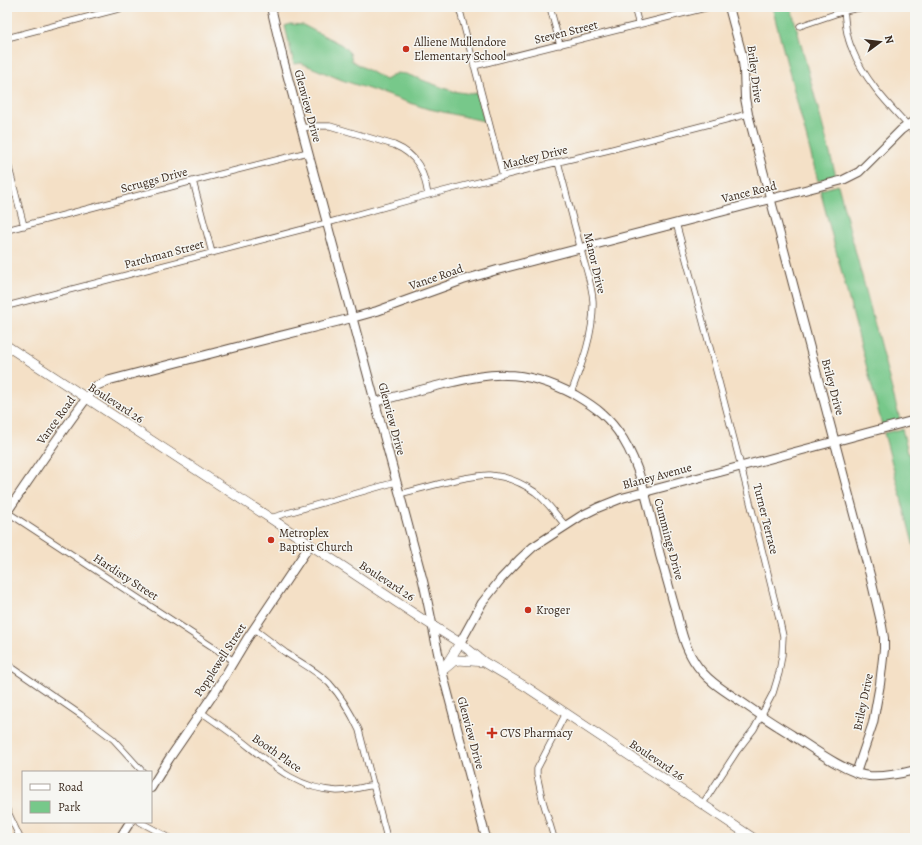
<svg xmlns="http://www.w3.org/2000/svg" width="922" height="845" viewBox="0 0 922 845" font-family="Alegreya,serif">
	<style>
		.green { fill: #77c88a; stroke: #597954 }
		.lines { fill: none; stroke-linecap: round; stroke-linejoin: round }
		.street-casing { stroke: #574537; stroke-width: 7 }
		.secondary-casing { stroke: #574537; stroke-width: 10 }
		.primary-casing { stroke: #574537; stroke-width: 10 }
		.street { stroke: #fff; stroke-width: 5.5 }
		.secondary { stroke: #fff; stroke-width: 8 }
		.primary { stroke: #fff; stroke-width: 9 }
		.poi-dot { fill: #c8321e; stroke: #f6f6f2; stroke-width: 1.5 }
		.labels { text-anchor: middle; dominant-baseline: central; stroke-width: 3; stroke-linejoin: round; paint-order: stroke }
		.street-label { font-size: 12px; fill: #3b2a1e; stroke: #f6f6f2 }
		.poi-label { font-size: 12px; fill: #3b2a1e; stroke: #f6f6f2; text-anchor: start }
	</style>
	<rect width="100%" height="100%" fill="#f6f6f2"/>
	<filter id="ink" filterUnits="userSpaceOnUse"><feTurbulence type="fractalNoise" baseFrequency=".025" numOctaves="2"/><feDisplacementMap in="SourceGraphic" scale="8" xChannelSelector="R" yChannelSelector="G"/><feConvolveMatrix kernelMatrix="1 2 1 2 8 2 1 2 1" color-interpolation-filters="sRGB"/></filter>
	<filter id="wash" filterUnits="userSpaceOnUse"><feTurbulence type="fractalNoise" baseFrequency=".012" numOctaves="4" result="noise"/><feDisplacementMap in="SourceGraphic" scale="16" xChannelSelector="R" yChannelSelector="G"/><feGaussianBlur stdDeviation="0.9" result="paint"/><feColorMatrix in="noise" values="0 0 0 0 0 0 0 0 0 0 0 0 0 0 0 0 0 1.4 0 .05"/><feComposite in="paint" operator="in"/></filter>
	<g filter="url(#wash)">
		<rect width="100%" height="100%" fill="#f4e0c6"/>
		<path class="green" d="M 772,7 L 791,7 L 836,176 L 818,181 Z
			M 290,24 L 303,25 L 342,45 L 350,53 L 352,61 L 385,80 L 397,73 L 406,74 L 452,91 L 472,94 L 477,92 L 484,121 L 425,108 L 342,80 L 301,63 L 294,64 L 285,26 Z
			M 838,185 L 900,420 L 882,425 L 820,190 Z
			M 902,429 L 915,479 L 915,551 L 884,433 Z"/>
	</g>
	<g filter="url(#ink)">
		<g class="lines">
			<defs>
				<path id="street" d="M 459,7 L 503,176
					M 550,7 L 560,45
					M 634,7 L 639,25
					M 844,7 C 845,21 846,36 852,49 C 865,82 892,108 915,133
					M 800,26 L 844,11 L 864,7
					M 7,38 L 126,7
					M 474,66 L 709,7
					M 302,128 L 315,126 L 330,126 L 394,145 C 418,155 424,171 428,195
					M 7,160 L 24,226
					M 558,162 C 566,193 574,223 582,254 C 586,269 592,285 593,301 C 594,333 582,364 571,393
					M 193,181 L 212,253
					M 676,223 C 713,355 747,488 780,622 L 783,636 L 782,655 L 779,673 L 773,693 L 754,729 L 737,751 L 702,805
					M 7,230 L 193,181 L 308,152
					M 7,306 L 327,223 L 428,195 L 558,162 L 609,150 L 748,114
					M 399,494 C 421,489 443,482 465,478 C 473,477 481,475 489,475 C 506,476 522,483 535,492 C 547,501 556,515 566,526
					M 7,512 L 234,661
					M 270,518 L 396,482
					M 254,629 C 265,637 275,645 286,653 C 301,663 317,671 329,683 C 342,697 351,713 359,730 L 387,838
					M 7,664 L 81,715 L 113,739 L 124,751 L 143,772
					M 201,712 C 215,722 230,732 243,742 C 273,766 298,789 337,791 C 349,791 362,787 374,785
					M 7,810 L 20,838
					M 140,822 L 170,838
					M 554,838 L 542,798 L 537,775 L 537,769 L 566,713"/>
				<path id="secondary" d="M 271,7 L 283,59 L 423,581 C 430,611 435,641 442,671 L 486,838
					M 729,7 L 742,55 L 744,70 L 745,98 L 748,114 L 870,575 L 882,626 L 884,638 L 884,649 L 880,684 L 873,723 L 856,773
					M 375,402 C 401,395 427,388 453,382 C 471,378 488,374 506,375 C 530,375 554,384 575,395 C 597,408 609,417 623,439 C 643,471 651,519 660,555 C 666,575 671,595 677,615 C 681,631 685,647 694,661 C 705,679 723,690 740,701 C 757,713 774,724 792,735 C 812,748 846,773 869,776 C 885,777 900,774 915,770
					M 7,512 C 36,470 64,427 96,386 L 110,380 L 248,344 L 352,318 L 377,311 L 463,280 L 497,270 L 843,180 L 859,172 L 901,130 L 915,120
					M 460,643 L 482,603 L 501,579 L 519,560 L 533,547 L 581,516 L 597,508 L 622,498 L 915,420
					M 151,788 L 169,759 L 217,689 L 247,639 L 310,545
					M 120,838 L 130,822"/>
				<path id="primary" d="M 7,346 L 270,518 L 422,619 L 460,643 L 484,662 L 528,688 L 753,838
					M 446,665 L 460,643
					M 442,671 L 454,661 L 459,660 L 484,662"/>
			</defs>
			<use href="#street" class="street-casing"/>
			<use href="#secondary" class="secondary-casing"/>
			<use href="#primary" class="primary-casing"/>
			<use href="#street" class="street"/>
			<use href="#secondary" class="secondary"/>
			<use href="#primary" class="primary"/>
		</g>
	</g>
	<g class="poi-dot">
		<circle cx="406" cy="49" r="4"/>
		<circle cx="271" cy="540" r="4"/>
		<circle cx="528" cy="610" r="4"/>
		<path d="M490 727h4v4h4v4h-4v4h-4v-4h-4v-4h4z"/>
	</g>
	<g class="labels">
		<g class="street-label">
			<text transform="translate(566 32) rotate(-14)">Steven Street</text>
			<text transform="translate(755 74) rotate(83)">Briley Drive</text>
			<text transform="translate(308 106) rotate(75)">Glenview Drive</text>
			<text transform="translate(535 157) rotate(-14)">Mackey Drive</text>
			<text transform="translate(154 180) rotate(-15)">Scruggs Drive</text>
			<text transform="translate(749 192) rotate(-14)">Vance Road</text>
			<text transform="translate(164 254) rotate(-15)">Parchman Street</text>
			<text transform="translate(595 263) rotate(77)">Manor Drive</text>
			<text transform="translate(436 277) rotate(-19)">Vance Road</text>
			<text transform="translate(833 387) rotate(75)">Briley Drive</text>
			<text transform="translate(116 403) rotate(33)">Boulevard 26</text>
			<text transform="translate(392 419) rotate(75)">Glenview Drive</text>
			<text transform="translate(56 420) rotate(-54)">Vance Road</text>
			<text transform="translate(657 476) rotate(-15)">Blaney Avenue</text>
			<text transform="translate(766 519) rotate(76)">Turner Terrace</text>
			<text transform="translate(669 539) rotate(75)">Cummings Drive</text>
			<text transform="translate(126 577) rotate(33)">Hardisty Street</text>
			<text transform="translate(387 581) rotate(33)">Boulevard 26</text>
			<text transform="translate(220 660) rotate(-57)">Popplewell Street</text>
			<text transform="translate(863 702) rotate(-78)">Briley Drive</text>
			<text transform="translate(471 733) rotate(75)">Glenview Drive</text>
			<text transform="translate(277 753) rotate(35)">Booth Place</text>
			<text transform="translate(657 760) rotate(34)">Boulevard 26</text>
		</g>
		<g class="poi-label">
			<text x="414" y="42">Alliene Mullendore<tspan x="414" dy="14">Elementary School</tspan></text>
			<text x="279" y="533">Metroplex<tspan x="279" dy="14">Baptist Church</tspan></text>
			<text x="536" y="610">Kroger</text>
			<text x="500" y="733">CVS Pharmacy</text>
		</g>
	</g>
	<rect width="922" height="845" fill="none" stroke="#f6f6f2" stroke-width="24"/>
	<rect x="22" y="771" width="130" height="52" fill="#f6f6f2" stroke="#aba49d"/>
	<rect x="30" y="784" width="20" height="6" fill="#ffffff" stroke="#aba49d"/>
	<text x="58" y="791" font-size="12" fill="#3b2a1e">Road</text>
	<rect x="30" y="801" width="20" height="12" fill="#77c88a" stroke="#aba49d"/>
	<text x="58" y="811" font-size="12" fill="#3b2a1e">Park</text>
	<g transform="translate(880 42) rotate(75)" stroke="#f6f6f2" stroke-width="3" paint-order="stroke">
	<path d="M0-3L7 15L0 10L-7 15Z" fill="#3b2a1e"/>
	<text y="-6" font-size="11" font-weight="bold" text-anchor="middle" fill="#3b2a1e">N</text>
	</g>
</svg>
